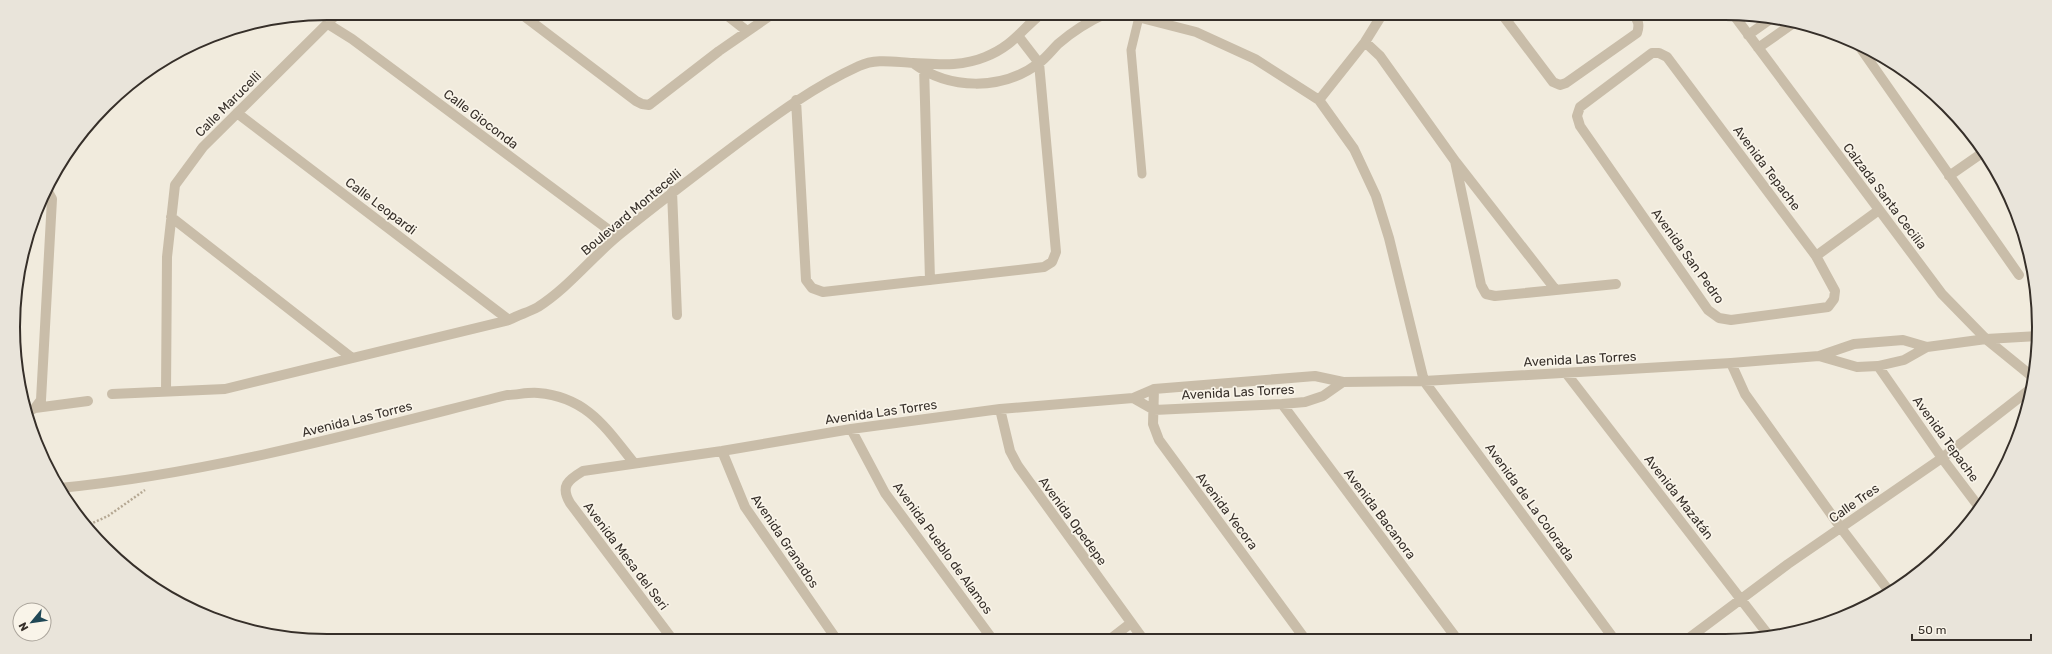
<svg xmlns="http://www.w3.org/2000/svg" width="2052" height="654" viewBox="0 0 2052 654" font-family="Rubik,sans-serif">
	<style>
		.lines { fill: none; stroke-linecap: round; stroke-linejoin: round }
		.path { stroke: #b5a893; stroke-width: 2.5; stroke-dasharray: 2 2; stroke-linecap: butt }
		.lane { stroke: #c9bda9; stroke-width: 9 }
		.street { stroke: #c9bda9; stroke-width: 10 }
		.labels { text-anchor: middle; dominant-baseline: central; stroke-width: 3.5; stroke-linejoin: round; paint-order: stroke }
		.street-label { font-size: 13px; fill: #362f29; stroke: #f9f4e9 }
		.rim { fill: none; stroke: #362f29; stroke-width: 2 }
	</style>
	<rect width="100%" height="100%" fill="#f1ebdd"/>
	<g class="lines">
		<path class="path" d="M 86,526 L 108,516 L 145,490"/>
		<path class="lane" d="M 1139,17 L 1131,50 L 1142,174"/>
		<path class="street" d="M 520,13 L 636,101 L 642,104 L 649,105 L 719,51 L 774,13
			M 724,13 L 747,31
			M 1122,13 L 1196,32 L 1255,59 L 1319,100 L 1354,149 L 1376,196 L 1389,238 L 1424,381 L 1614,639
			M 1501,13 L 1553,82 L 1560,85 L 1566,83 L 1637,33 C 1640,25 1638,20 1633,13
			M 1733,14 L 1942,294 L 1986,339 L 2034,378
			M 328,24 L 352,39 L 617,236
			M 1748,35 L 1772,18
			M 1365,42 L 1380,56 L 1455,161 L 1481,285 L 1486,294 L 1495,296 L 1616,284
			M 1857,43 L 2019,275
			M 1758,48 L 1795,22
			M 1652,53 L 1659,53 L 1667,57 L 1816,256 L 1835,291 L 1834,299 L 1828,307 L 1731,320 L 1719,318 L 1708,310 L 1580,126 L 1577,116 L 1580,107 Z
			M 913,63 C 949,90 1002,91 1039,63 C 1046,58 1052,50 1058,44 C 1073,31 1089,21 1107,13
			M 924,66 L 930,280
			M 796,100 L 806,280 L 812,288 L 823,292 L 1044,267 L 1052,262 L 1056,252 L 1039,63 L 1019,37
			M 1319,100 L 1365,42 L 1383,13
			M 237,113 L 509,320
			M 1456,162 L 1555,289
			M 1949,176 L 1985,151
			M 672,191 L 677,315
			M 171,217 L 352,358
			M 1816,256 L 1879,210
			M 1819,356 L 1857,367 L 1878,366 L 1904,360 L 1927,347 L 1986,339 L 2038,336
			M 1731,363 L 1745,394 L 1841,528 L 1889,591
			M 1878,366 L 1942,458 L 1979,507
			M 1566,373 L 1770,637
			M 1154,389 L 1153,424 L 1159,440 L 1305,639
			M 166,392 L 167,257 L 175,185 L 203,147 L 338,13
			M 112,394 L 225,389 L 509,320 C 518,315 529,312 538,307 C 569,287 591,258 619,235 C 658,203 698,173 738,143 C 777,114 815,86 859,66 C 876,58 894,62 913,63 C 937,64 961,67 985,57 C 1013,46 1021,30 1042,13
			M 1133,398 L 1154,410 L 1282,404 L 1305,402 L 1323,396 L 1343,382
			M 1282,404 L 1457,639
			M 35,408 L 41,400 L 52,199 L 46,188
			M 1000,409 L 1010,451 L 1018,466 L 1143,639
			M 26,413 L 35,408 L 88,401
			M 851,429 L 885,493 L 993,640
			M 722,451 L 745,507 L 837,640
			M 60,488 C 212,473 359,432 507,395 C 517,395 528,392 538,393 C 587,397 606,428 634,463
			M 1689,638 L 1788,564 L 1942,458 L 2033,387
			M 673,640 L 570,503 C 560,486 568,480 583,471 L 722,451 L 851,429 L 1000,409 L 1133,398 L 1154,389 L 1315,376 L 1343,382 L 1424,381 L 1731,363 L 1819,356 L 1854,344 L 1903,340 L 1927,347
			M 1109,640 L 1131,623"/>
	</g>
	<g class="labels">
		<g class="street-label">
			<text transform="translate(228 104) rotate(-45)">Calle Marucelli</text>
			<text transform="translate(481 119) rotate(37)">Calle Gioconda</text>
			<text transform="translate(1767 168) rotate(53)">Avenida Tepache</text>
			<text transform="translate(1885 196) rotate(53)">Calzada Santa Cecilia</text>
			<text transform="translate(381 206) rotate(37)">Calle Leopardi</text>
			<text transform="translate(631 212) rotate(-40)">Boulevard Montecelli</text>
			<text transform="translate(1688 256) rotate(54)">Avenida San Pedro</text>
			<text transform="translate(1580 359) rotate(-3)">Avenida Las Torres</text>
			<text transform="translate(1238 392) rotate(-3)">Avenida Las Torres</text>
			<text transform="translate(881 412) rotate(-8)">Avenida Las Torres</text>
			<text transform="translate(357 419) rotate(-14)">Avenida Las Torres</text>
			<text transform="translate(1946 439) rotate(54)">Avenida Tepache</text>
			<text transform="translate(1679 497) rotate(52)">Avenida Mazatán</text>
			<text transform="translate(1530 502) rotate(54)">Avenida de La Colorada</text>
			<text transform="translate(1854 503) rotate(-35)">Calle Tres</text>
			<text transform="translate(1227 511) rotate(53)">Avenida Yecora</text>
			<text transform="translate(1380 514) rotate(53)">Avenida Bacanora</text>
			<text transform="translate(1073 521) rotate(54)">Avenida Opedepe</text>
			<text transform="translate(785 541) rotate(56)">Avenida Granados</text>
			<text transform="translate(943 548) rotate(54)">Avenida Pueblo de Alamos</text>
			<text transform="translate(626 556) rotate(53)">Avenida Mesa del Seri</text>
		</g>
	</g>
	<path d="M0 0H2052V654H0ZM327 20H1725A307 307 0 0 1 2032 327V327A307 307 0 0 1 1725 634H327A307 307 0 0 1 20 327V327A307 307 0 0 1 327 20Z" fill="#e9e4da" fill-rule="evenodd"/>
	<path class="rim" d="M327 20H1725A307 307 0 0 1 2032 327V327A307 307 0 0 1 1725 634H327A307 307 0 0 1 20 327V327A307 307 0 0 1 327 20Z"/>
	<g transform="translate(32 622) rotate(241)"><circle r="19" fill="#f9f4e9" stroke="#aba59c"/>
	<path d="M0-3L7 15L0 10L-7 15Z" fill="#204856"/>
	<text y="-6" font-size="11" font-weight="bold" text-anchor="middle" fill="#362f29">N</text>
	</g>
	<path d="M1912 634v6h119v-6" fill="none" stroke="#362f29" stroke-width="2"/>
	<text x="1918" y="634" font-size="12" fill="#362f29" stroke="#f9f4e9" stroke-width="3" paint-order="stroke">50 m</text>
</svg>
